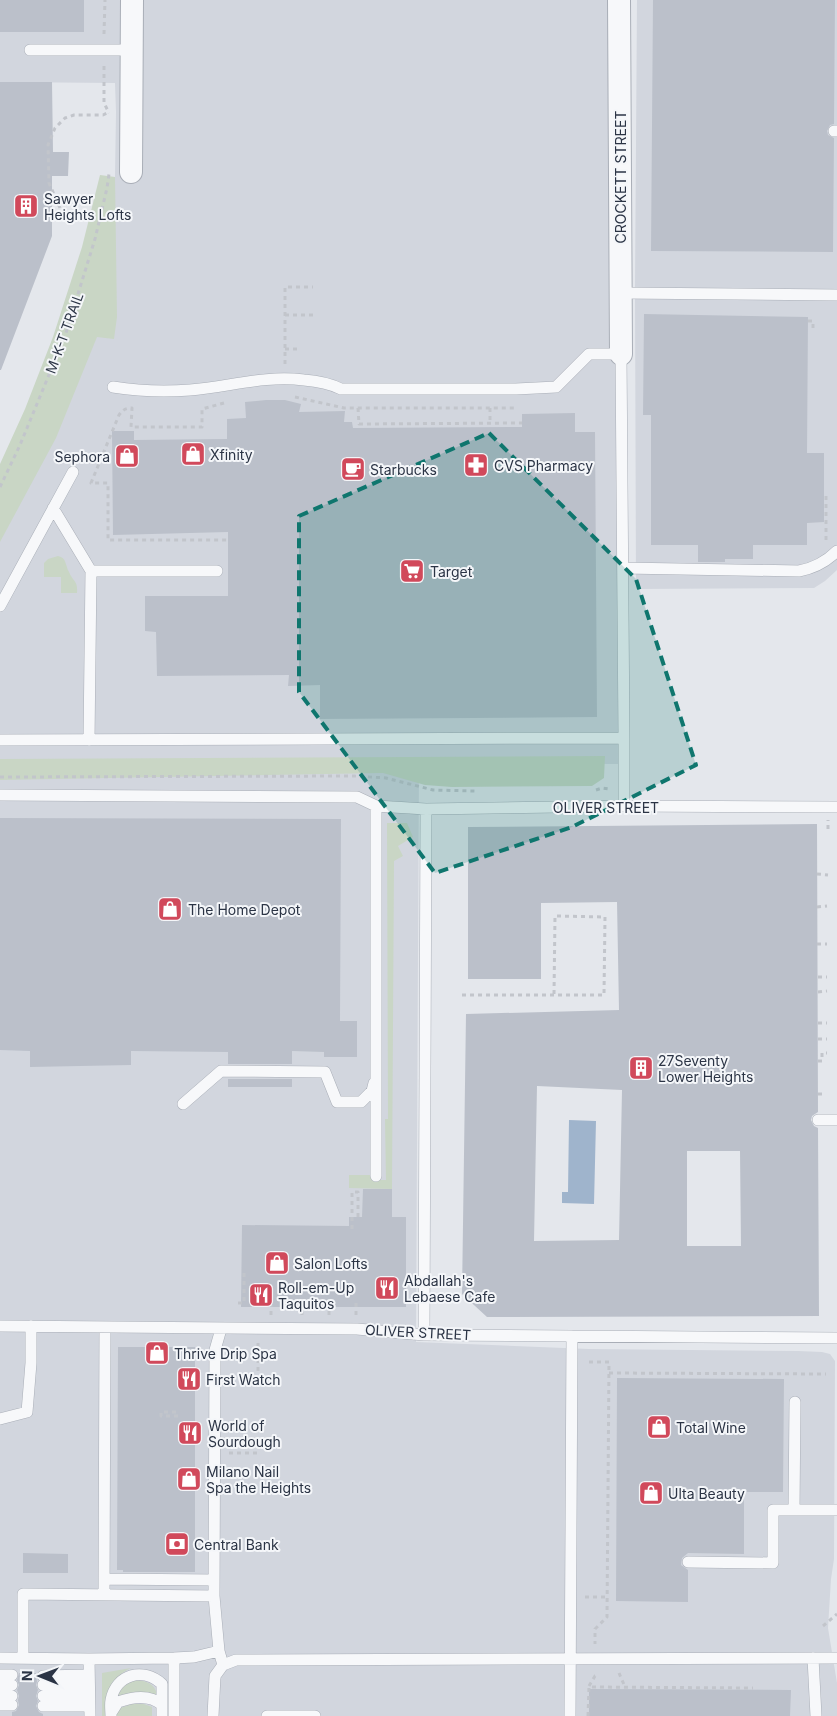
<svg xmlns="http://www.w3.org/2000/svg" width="837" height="1716" viewBox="0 0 837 1716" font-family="Inter,sans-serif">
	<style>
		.built { fill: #d2d6de }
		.green { fill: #c9d6c5 }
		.water { fill: #9fb4cc }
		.building { fill: #bbc0ca; fill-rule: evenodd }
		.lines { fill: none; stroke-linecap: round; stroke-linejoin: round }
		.lane-casing { stroke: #a9aeb7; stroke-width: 12 }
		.street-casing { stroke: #a9aeb7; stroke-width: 24 }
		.path { stroke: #c2c5cb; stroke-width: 3; stroke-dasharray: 4 4; stroke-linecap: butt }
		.lane { stroke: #f7f8fa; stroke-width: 11 }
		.street { stroke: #f7f8fa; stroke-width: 22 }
		.marked { fill: #0f766e; fill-opacity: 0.2; stroke: #0f766e; stroke-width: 4; stroke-dasharray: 10 6; stroke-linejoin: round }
		.labels { text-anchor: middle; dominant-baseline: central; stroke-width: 4; stroke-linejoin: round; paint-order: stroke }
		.street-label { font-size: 14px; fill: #2b3445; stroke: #f4f6f9 }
		.poi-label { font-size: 14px; fill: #2b3445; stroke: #f4f6f9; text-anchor: start }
	</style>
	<rect width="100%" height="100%" fill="#e4e7ec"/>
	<path class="built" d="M 0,0 L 615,0 L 618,764 L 419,763 L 416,1342 L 589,1349 L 798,1351 L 822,1352 L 830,1354 L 835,1361 L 834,1559 L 831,1579 L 828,1628 L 837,1683 L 837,1716 L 0,1716 L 0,502 L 81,325 L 115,177 L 116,112 L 115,83 L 0,82 Z
		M 637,0 L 837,0 L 837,570 L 825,581 L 814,588 L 636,589 L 635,288 Z"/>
	<path class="green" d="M 100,175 L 115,177 L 117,317 L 114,339 L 97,337 L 56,438 L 0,542 L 0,464 L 25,409 L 53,337 L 82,247 Z
		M 58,556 C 67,558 65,565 69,572 C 73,582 78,580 77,593 L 61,593 L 61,577 L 44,577 L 44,563 L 48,559 Z
		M 605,756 L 604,778 L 592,786 L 452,787 L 425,785 L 383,773 L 0,780 L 0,759 Z
		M 387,823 L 407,823 L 413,837 L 398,846 L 403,856 L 394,861 L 392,1189 L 349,1188 L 349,1175 L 371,1175 L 371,1180 L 386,1180 L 385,1119 L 388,1119 Z
		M 131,1668 C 109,1679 106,1692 106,1716 L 102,1716 L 102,1673 Z
		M 136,1680 C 146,1681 154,1683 157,1694 L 116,1699 C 120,1689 125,1683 136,1680 Z
		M 132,1704 L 144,1704 L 152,1707 L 152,1716 L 116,1716 L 120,1708 Z"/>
	<path class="water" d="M 569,1120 L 596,1121 L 594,1204 L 562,1203 L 562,1192 L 568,1192 Z"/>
	<path class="building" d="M 0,0 L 84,0 L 84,32 L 0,32 Z
		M 653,0 L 835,0 L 834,124 L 830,125 L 827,131 L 828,135 L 834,138 L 833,252 L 651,251 Z
		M 0,82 L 52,82 L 53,152 L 69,152 L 68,176 L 52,176 L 52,236 L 1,370 L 0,370 Z
		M 644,314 L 808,317 L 807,453 L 824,453 L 824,522 L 807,523 L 807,545 L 753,545 L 753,559 L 725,559 L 725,562 L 698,562 L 698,545 L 651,545 L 651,415 L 643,415 Z
		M 266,400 L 285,400 L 301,404 L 299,412 L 345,411 L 344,422 L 352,422 L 353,428 L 522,427 L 522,414 L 575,413 L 575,432 L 595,432 L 597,717 L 320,719 L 320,685 L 288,686 L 289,675 L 157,676 L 156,632 L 145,631 L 145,596 L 228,596 L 228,532 L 113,535 L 112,431 L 134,431 L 134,440 L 227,439 L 227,419 L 246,418 L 245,402 Z
		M 0,818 L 341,819 L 340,1021 L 357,1021 L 357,1057 L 324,1057 L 324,1052 L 292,1051 L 292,1064 L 228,1064 L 228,1052 L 131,1051 L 131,1065 L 30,1067 L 30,1051 L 0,1050 Z
		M 817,824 L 818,1112 L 812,1116 L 811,1120 L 814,1126 L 818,1128 L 819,1316 L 487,1317 L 462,1294 L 466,1014 L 619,1010 L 617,902 L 541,903 L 541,979 L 468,979 L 468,827 ZM 537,1086 L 622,1090 L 619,1240 L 534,1241 ZM 687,1151 L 740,1151 L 741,1246 L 687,1246 Z
		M 228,1079 L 292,1079 L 292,1087 L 228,1087 Z
		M 363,1189 L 392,1189 L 392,1217 L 406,1217 L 406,1307 L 241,1307 L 242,1225 L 349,1226 L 349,1217 L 362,1217 Z
		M 118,1347 L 195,1347 L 195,1572 L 123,1572 L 123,1570 L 117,1570 Z
		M 617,1378 L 784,1379 L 783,1492 L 744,1492 L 744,1554 L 688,1553 L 682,1558 L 681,1565 L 688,1570 L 688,1602 L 616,1601 Z
		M 23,1553 L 68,1554 L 68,1573 L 23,1573 Z
		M 19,1673 L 36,1673 L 36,1677 L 37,1681 L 36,1685 L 38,1690 L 36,1696 L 38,1701 L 36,1706 L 39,1712 L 43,1714 L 43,1716 L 12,1716 L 12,1712 L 16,1711 L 19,1705 L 18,1700 L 19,1696 L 17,1690 L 19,1685 L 17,1680 Z
		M 589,1689 L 791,1690 L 790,1716 L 589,1716 Z"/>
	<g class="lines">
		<defs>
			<path id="lane" d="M 30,50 L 132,50
				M 834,131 L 837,131
				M 621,293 L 837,295
				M 53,508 L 91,571 L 89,740
				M 624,568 L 799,571 C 815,568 826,562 837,551
				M 91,571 L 217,571
				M 0,606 L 73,472
				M 0,740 L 624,738 L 621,354 L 589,354 L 556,387 L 516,389 L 341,389 C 329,383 317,381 304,380 C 264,375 229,387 190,390 C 165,392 138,391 113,387
				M 0,795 L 357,797 L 376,806 L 426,809 L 624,806 L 837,807
				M 376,806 L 376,1176
				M 624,806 L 624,738
				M 183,1104 L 221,1071 L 325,1072 L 337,1102 L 361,1102 L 372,1091 L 374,1083
				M 818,1120 L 837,1120
				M 0,1326 L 357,1329 L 424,1335 L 837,1338
				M 221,1329 L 215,1350 L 214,1596 L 219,1651 L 223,1665
				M 424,1335 L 426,809
				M 0,1419 L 27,1412 L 31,1363 L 31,1326
				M 794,1510 L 795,1402
				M 688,1562 L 773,1563 L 773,1510 L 837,1510
				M 104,1579 L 214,1580
				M 104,1595 L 105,1327
				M 0,1658 L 89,1659 L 90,1716
				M 23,1658 L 23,1594 L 214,1596
				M 813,1658 L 816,1716
				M 89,1659 L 174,1658 L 194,1657 L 219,1651
				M 0,1675 L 12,1675
				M 43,1676 L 89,1675
				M 0,1685 L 12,1685
				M 43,1685 L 89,1685
				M 0,1696 L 12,1696
				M 43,1696 L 89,1696
				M 0,1705 L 12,1705
				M 43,1706 L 89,1706
				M 111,1713 L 118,1702 C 132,1697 150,1694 162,1705
				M 111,1716 C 111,1711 110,1705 111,1700 C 116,1674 143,1667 162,1684 L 162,1716
				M 174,1716 L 174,1658
				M 213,1716 L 215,1676 L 223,1665 L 236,1660 L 837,1658
				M 267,1716 L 315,1716
				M 570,1716 L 572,1336"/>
			<path id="street" d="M 619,0 L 621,354
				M 131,172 L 132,0"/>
		</defs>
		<use href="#lane" class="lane-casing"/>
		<use href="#street" class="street-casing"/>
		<path class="path" d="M 104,34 L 105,0
			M 104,66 L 104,103 L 109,113
			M 60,208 L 49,183 L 48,145 L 55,128 L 65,118 L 74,115 L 103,115 L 109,112
			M 285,315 L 314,315
			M 808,321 L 813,321 L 813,329
			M 285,349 L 298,349
			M 285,364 L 285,287 L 313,287
			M 295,397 L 344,408 L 515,408
			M 224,403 L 202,409 L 202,427 L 131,427 L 132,408 C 125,408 123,410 119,415 L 91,483 L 108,483 L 108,540 L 228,540
			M 358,408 L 359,424 L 522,423
			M 490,408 L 490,423
			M 0,487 L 20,445 L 65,336 L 95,239 L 107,188 L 109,174
			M 826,496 L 826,540
			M 0,777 L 354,776 L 386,778 L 433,790 L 475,791
			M 596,790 L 602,788 L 609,789
			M 828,829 L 828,820
			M 817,874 L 828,875
			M 817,907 L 827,906
			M 817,944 L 827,944
			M 818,977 L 827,977
			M 818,992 L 827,991
			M 462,995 L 604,995 L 605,917 L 555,916 L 554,995
			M 818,1023 L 827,1023
			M 818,1039 L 827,1039
			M 818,1061 L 822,1061 L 822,1053 L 827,1053
			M 818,1094 L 826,1094
			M 352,1229 L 352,1192 L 358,1192 L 358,1221
			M 238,1303 L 244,1303 L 244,1271
			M 271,1303 L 271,1315
			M 356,1303 L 356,1315
			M 302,1315 L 302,1303
			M 329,1315 L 329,1303
			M 589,1362 L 609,1362 L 607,1617 L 595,1629 L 595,1644
			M 258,1371 L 258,1342
			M 609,1373 L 826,1374
			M 178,1416 L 161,1416 L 161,1412 L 178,1412
			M 229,1453 L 259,1453
			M 585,1597 L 607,1597
			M 823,1626 L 837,1614
			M 619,1673 L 625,1687
			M 589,1686 L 595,1676 L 599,1675
			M 588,1716 L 589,1687 L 753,1688"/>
		<use href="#lane" class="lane"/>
		<use href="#street" class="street"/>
	</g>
	<path class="marked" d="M 489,433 L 636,579 L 696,765 L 572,827 L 435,873 L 299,692 L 299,516 Z"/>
	<defs>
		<symbol id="building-square" viewBox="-11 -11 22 22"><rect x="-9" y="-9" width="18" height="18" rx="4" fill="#d1495b" stroke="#f4f6f9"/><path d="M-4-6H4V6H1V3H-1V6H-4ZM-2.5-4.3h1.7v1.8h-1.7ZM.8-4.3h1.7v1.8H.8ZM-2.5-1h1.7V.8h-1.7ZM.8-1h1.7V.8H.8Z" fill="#fff"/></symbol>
		<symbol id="shop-square" viewBox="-11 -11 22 22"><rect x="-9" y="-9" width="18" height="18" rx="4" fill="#d1495b" stroke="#f4f6f9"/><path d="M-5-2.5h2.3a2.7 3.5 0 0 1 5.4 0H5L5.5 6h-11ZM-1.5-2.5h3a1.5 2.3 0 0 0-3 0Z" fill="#fff"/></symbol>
		<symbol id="pharmacy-square" viewBox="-11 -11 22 22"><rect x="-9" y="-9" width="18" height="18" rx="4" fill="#d1495b" stroke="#f4f6f9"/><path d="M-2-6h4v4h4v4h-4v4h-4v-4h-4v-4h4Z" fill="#fff"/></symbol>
		<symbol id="cafe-square" viewBox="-11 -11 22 22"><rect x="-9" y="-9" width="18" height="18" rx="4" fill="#d1495b" stroke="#f4f6f9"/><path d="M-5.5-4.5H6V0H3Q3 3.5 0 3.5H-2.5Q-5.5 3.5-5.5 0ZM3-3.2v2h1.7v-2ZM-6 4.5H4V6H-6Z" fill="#fff"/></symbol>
		<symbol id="supermarket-square" viewBox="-11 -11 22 22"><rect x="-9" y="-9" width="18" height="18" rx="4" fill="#d1495b" stroke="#f4f6f9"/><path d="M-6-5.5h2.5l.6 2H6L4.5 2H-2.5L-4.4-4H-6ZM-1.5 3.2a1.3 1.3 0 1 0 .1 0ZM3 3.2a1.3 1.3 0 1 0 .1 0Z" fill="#fff"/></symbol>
		<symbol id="restaurant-square" viewBox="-11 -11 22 22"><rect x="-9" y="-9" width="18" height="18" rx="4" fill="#d1495b" stroke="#f4f6f9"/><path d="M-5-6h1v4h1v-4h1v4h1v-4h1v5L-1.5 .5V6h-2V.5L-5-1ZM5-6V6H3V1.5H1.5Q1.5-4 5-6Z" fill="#fff"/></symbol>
		<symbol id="bank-square" viewBox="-11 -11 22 22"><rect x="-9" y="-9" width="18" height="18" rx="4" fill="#d1495b" stroke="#f4f6f9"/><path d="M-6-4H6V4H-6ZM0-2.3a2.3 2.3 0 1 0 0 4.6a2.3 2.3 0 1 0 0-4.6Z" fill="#fff"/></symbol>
	</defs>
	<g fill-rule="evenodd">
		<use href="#building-square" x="12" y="192" width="28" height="28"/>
		<use href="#shop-square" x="179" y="440" width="28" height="28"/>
		<use href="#shop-square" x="113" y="442" width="28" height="28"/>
		<use href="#pharmacy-square" x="462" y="451" width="28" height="28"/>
		<use href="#cafe-square" x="339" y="455" width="28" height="28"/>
		<use href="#supermarket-square" x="398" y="557" width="28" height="28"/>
		<use href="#shop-square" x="156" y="895" width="28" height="28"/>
		<use href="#building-square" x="627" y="1054" width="28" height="28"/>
		<use href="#shop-square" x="263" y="1249" width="28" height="28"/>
		<use href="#restaurant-square" x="373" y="1274" width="28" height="28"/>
		<use href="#restaurant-square" x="247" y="1281" width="28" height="28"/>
		<use href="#shop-square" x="143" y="1339" width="28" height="28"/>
		<use href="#restaurant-square" x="175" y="1365" width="28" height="28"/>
		<use href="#shop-square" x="645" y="1413" width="28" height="28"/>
		<use href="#restaurant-square" x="176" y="1419" width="28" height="28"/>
		<use href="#shop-square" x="175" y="1465" width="28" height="28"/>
		<use href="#shop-square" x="637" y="1479" width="28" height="28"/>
		<use href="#bank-square" x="163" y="1530" width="28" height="28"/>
	</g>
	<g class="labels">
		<g class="street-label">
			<text transform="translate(620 177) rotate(-90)">CROCKETT STREET</text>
			<text transform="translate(64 333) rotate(-70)">M-K-T TRAIL</text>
			<text x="606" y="807">OLIVER STREET</text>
			<text transform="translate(418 1332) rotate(3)">OLIVER STREET</text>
		</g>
		<g class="poi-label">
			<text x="44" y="198">Sawyer<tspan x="44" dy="16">Heights Lofts</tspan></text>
			<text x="210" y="454">Xfinity</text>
			<text x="110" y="456" text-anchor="end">Sephora</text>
			<text x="494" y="465">CVS Pharmacy</text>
			<text x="370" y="469">Starbucks</text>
			<text x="430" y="571">Target</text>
			<text x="188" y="909">The Home Depot</text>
			<text x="658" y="1060">27Seventy<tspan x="658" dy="16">Lower Heights</tspan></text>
			<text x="294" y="1263">Salon Lofts</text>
			<text x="404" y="1280">Abdallah's<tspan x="404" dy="16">Lebaese Cafe</tspan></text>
			<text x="278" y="1287">Roll-em-Up<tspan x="278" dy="16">Taquitos</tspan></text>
			<text x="174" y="1353">Thrive Drip Spa</text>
			<text x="206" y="1379">First Watch</text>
			<text x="208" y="1425">World of<tspan x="208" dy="16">Sourdough</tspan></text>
			<text x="676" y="1427">Total Wine</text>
			<text x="206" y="1471">Milano Nail<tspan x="206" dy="16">Spa the Heights</tspan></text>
			<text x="668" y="1493">Ulta Beauty</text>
			<text x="194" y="1544">Central Bank</text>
		</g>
	</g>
	<g transform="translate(40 1676) rotate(271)" stroke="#f4f6f9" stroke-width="4" paint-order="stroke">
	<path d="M0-4L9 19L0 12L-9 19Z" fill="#2b3445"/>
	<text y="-8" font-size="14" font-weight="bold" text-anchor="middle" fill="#2b3445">N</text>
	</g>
</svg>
